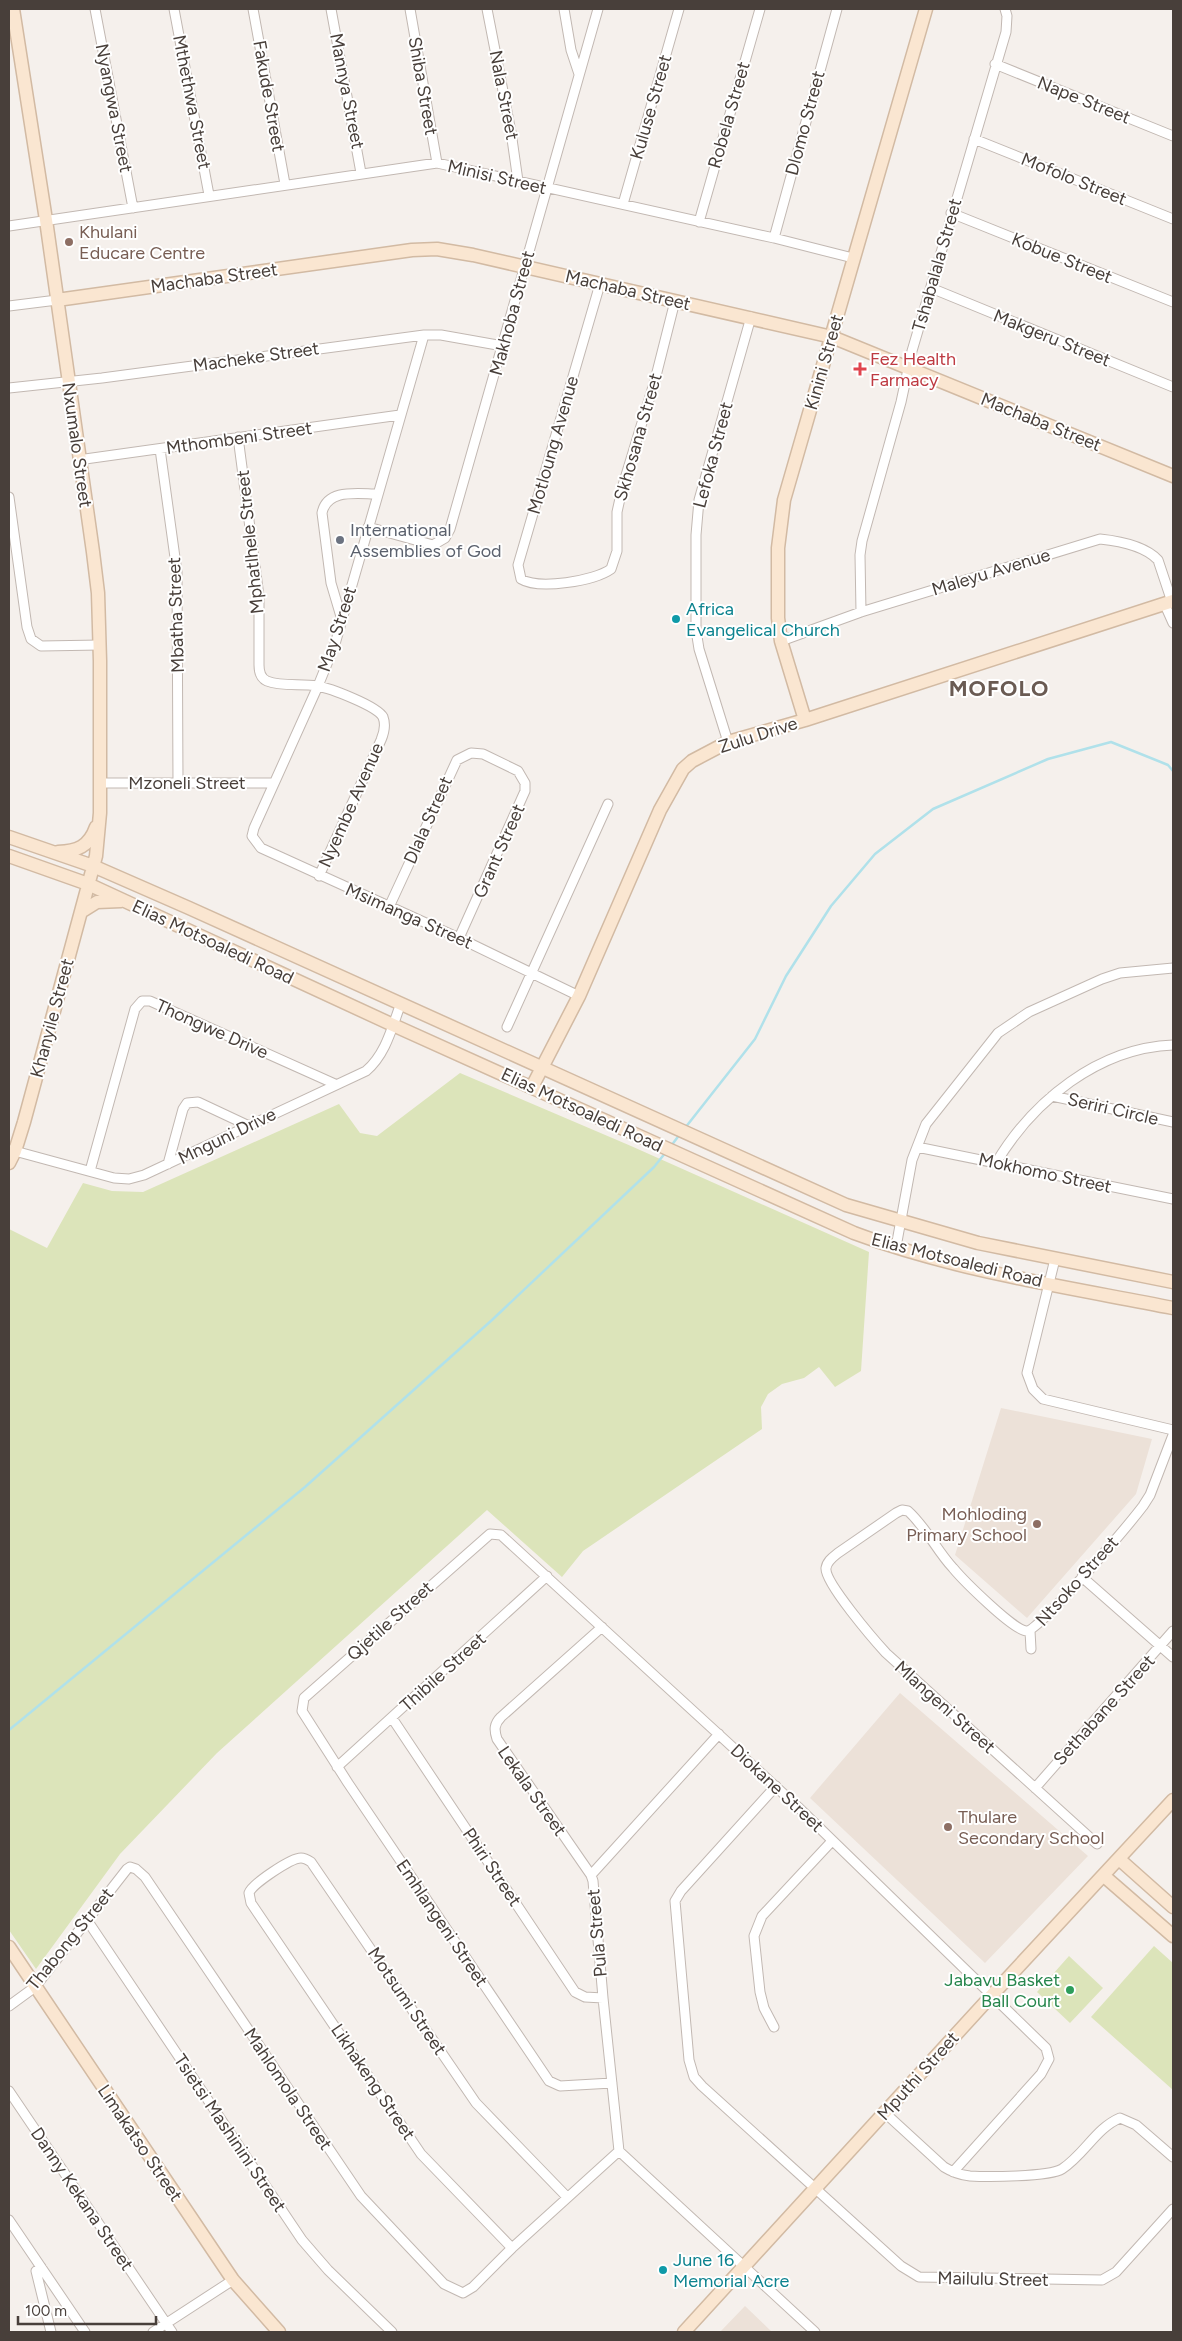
<svg xmlns="http://www.w3.org/2000/svg" width="1182" height="2341" viewBox="0 0 1182 2341" font-family="Figtree,sans-serif">
	<style>
		.education { fill: #ece1d8 }
		.green { fill: #dce4ba }
		.lines { fill: none; stroke-linecap: round; stroke-linejoin: round }
		.stream { stroke: #b0e1ea; stroke-width: 2.5 }
		.street-casing { stroke: #c2b8b2; stroke-width: 11 }
		.secondary-casing { stroke: #d2baa3; stroke-width: 15 }
		.street { stroke: #fff; stroke-width: 9 }
		.secondary { stroke: #fae6d1; stroke-width: 12 }
		.education-dot { fill: #8d6e63; stroke: #fff; stroke-width: 2 }
		.health-dot { fill: #e0444e; stroke: #fff; stroke-width: 2 }
		.worship-dot { fill: #6b7280; stroke: #fff; stroke-width: 2 }
		.culture-dot { fill: #0f9aa8; stroke: #fff; stroke-width: 2 }
		.leisure-dot { fill: #2e9e5b; stroke: #fff; stroke-width: 2 }
		.labels { text-anchor: middle; dominant-baseline: central; stroke-width: 4; stroke-linejoin: round; paint-order: stroke }
		.street-label { font-size: 18px; fill: #483f3a; stroke: #fff }
		.education-label { font-size: 18px; fill: #785e54; stroke: #fff; text-anchor: start }
		.health-label { font-size: 18px; fill: #be3a42; stroke: #fff; text-anchor: start }
		.worship-label { font-size: 18px; fill: #5b616d; stroke: #fff; text-anchor: start }
		.culture-label { font-size: 18px; fill: #0d838f; stroke: #fff; text-anchor: start }
		.leisure-label { font-size: 18px; fill: #27864d; stroke: #fff; text-anchor: end }
		.district-label { font-size: 22px; font-weight: bold; letter-spacing: 1px; fill: #6a5b53; stroke: #fff }
	</style>
	<rect width="100%" height="100%" fill="#f5f0ec"/>
	<path class="education" d="M 1001,1408 L 1152,1439 L 1136,1494 L 1027,1618 L 955,1555 Z
		M 900,1693 L 1088,1856 L 985,1963 L 810,1798 Z
		M 745,2306 L 772,2332 L 720,2332 Z"/>
	<path class="green" d="M 460,1073 L 631,1146 L 869,1252 L 861,1371 L 835,1387 L 819,1367 L 804,1378 L 782,1384 L 768,1394 L 761,1407 L 762,1429 L 583,1551 L 562,1577 L 487,1510 L 217,1753 L 120,1854 L 36,1969 L 9,1930 L 9,1229 L 47,1248 L 83,1183 L 112,1191 L 143,1192 L 339,1104 L 360,1133 L 377,1136 Z
		M 1154,1946 L 1173,1963 L 1173,2090 L 1091,2017 Z
		M 1069,1956 L 1103,1988 L 1070,2023 L 1037,1992 Z"/>
	<g class="lines">
		<path class="stream" d="M 685,1128 L 755,1039 L 786,976 L 831,906 L 875,854 L 933,809 L 1048,759 L 1111,742 L 1168,765 L 1173,771
			M 671,1146 L 680,1134
			M 9,1730 L 305,1487 L 492,1320 L 654,1167 L 666,1152"/>
		<defs>
			<path id="street" d="M 95,9 L 133,208
				M 174,9 L 209,195
				M 253,9 L 285,184
				M 331,9 L 361,173
				M 410,9 L 437,163
				M 487,9 L 511,132 L 518,181
				M 564,9 L 571,50 L 579,74
				M 995,64 L 1173,136
				M 974,139 L 1173,219
				M 623,204 L 679,9
				M 951,213 L 1173,302
				M 699,222 L 760,9
				M 9,226 L 437,163 L 774,238 L 853,258
				M 774,238 L 837,9
				M 600,284 L 518,565 L 521,579 C 539,590 594,581 611,569 L 617,551 L 617,512 L 623,485 L 655,380 L 675,301
				M 931,288 L 1173,387
				M 9,306 L 57,300
				M 424,335 L 335,644 L 318,686 L 254,828 L 252,836 L 261,848 L 459,938 L 579,996
				M 9,388 L 102,378 L 424,335 L 441,335 L 503,346
				M 238,437 L 259,596 L 259,665 C 259,671 260,678 267,681 C 282,687 302,683 317,686 C 330,688 377,706 383,717 C 386,725 384,733 381,740 L 319,876
				M 160,449 L 177,572 L 178,782
				M 78,460 L 400,415
				M 9,497 L 27,627 L 31,639 L 41,646 L 100,645
				M 368,527 L 433,545 L 445,538 L 450,529 L 598,9
				M 1165,605 L 1173,623
				M 861,612 L 860,555 L 862,541 L 901,402 L 912,351 L 1006,32 L 1007,16 L 1005,9
				M 342,620 L 331,583 L 322,513 C 327,488 358,494 378,494
				M 781,641 L 861,612 L 1100,539 C 1119,541 1145,546 1158,560 L 1172,602
				M 728,742 L 699,649 L 696,630 L 696,535 L 699,500 L 751,317
				M 100,783 L 273,783
				M 389,907 L 457,760 L 471,753 L 483,754 L 518,771 L 525,783 L 525,791 L 459,938
				M 507,1027 L 608,804
				M 1052,1096 L 1173,1122
				M 917,1147 L 1173,1199
				M 11,1150 L 114,1178 L 129,1179 L 144,1175 L 366,1071 C 386,1054 392,1027 401,1003
				M 996,1163 C 1033,1101 1098,1048 1173,1045
				M 168,1164 L 183,1109 L 187,1103 L 198,1102 L 247,1125
				M 90,1171 L 135,1009 L 142,1001 L 150,1001 L 335,1084
				M 896,1247 L 912,1160 L 926,1124 L 998,1033 L 1029,1012 L 1102,979 L 1120,973 L 1173,968
				M 1055,1259 L 1027,1373 L 1033,1389 L 1043,1399 L 1173,1430
				M 1082,1577 L 1173,1657
				M 602,1627 L 501,1717 C 494,1724 494,1730 497,1739 L 591,1875 L 593,1881 L 603,1998 L 619,2151 L 815,2332
				M 1030,1631 L 1031,1649
				M 392,1718 L 575,1992 L 585,1997 L 603,1998
				M 337,1767 L 547,1576
				M 776,1786 L 681,1891 L 675,1901 L 689,2060 L 694,2077 L 702,2086 L 901,2266 L 919,2277 L 1102,2280 L 1116,2272 L 1173,2209
				M 1035,1788 L 1173,1631
				M 1097,1844 L 886,1653 C 875,1641 824,1582 826,1568 C 827,1561 833,1557 838,1553 L 896,1513 L 902,1510 L 908,1511 C 926,1527 937,1551 953,1568 C 963,1580 1015,1632 1027,1631 C 1040,1630 1130,1523 1143,1506 L 1150,1495 L 1173,1435
				M 591,1875 L 719,1734
				M 87,1920 L 302,2240 L 328,2270 L 392,2332
				M 9,2006 L 35,1987 L 127,1869 L 130,1867 L 136,1869 L 145,1877 L 361,2196 L 444,2284 L 463,2293 L 473,2287 L 512,2248 L 619,2151
				M 774,2027 L 764,2008 L 760,1992 L 754,1936 L 762,1916 L 832,1841
				M 612,2083 L 560,2086 L 549,2081 L 348,1783 L 302,1711 L 304,1698 L 490,1534 L 501,1535 L 798,1807 L 1046,2048 L 1049,2059 L 1041,2074 L 953,2172
				M 9,2091 L 172,2332
				M 884,2112 L 944,2167 C 952,2172 960,2175 970,2176 C 986,2177 1049,2177 1062,2169 C 1084,2155 1096,2128 1120,2118 L 1136,2125 L 1173,2157
				M 9,2220 L 85,2332
				M 512,2248 L 421,2154 L 251,1903 L 249,1893 C 252,1884 291,1858 301,1858 C 305,1858 308,1860 311,1862 L 476,2103 L 567,2197
				M 41,2267 L 36,2271 L 51,2332
				M 153,2332 L 233,2280"/>
			<path id="secondary" d="M 57,300 L 412,250 L 437,249 L 473,255 L 832,337 L 1173,476
				M 805,720 L 781,641 L 778,618 L 778,548 L 784,500 L 926,9
				M 9,837 L 93,866 L 189,908 L 846,1205 L 978,1243 L 1173,1282
				M 58,852 C 77,851 89,847 96,827
				M 9,856 L 88,884 L 393,1025 L 854,1233 C 956,1271 1067,1287 1173,1308
				M 81,912 L 97,902 L 121,901
				M 532,1087 L 579,996 L 660,810 L 683,769 L 692,761 L 728,742 L 805,720 L 1173,601
				M 9,1163 L 15,1151 L 24,1122 L 96,856 L 100,813 L 100,661 L 98,593 L 93,552 L 46,220 L 13,9
				M 1119,1859 L 1173,1907
				M 1104,1876 L 1173,1936
				M 9,1947 L 233,2280 L 279,2332
				M 684,2332 L 992,1995 L 1173,1800"/>
		</defs>
		<use href="#street" class="street-casing"/>
		<use href="#secondary" class="secondary-casing"/>
		<use href="#street" class="street"/>
		<use href="#secondary" class="secondary"/>
	</g>
	<g class="education-dot">
		<circle cx="69" cy="242" r="5"/>
		<circle cx="1037" cy="1524" r="5"/>
		<circle cx="948" cy="1827" r="5"/>
	</g>
	<path class="health-dot" d="M857.5 361.5h5v5h5v5h-5v5h-5v-5h-5v-5h5z"/>
	<circle class="worship-dot" cx="340" cy="540" r="5"/>
	<g class="culture-dot">
		<circle cx="676" cy="619" r="5"/>
		<circle cx="663" cy="2270" r="5"/>
	</g>
	<circle class="leisure-dot" cx="1070" cy="1990" r="5"/>
	<g class="labels">
		<g class="street-label">
			<text transform="translate(423 86) rotate(80)">Shiba Street</text>
			<text transform="translate(347 91) rotate(79)">Mannya Street</text>
			<text transform="translate(504 95) rotate(79)">Nala Street</text>
			<text transform="translate(269 96) rotate(80)">Fakude Street</text>
			<text transform="translate(1084 100) rotate(22)">Nape Street</text>
			<text transform="translate(192 102) rotate(79)">Mthethwa Street</text>
			<text transform="translate(651 107) rotate(-74)">Kuluse Street</text>
			<text transform="translate(114 108) rotate(79)">Nyangwa Street</text>
			<text transform="translate(729 115) rotate(-74)">Robela Street</text>
			<text transform="translate(805 123) rotate(-75)">Dlomo Street</text>
			<text transform="translate(497 177) rotate(13)">Minisi Street</text>
			<text transform="translate(1074 179) rotate(22)">Mofolo Street</text>
			<text transform="translate(1062 258) rotate(22)">Kobue Street</text>
			<text transform="translate(937 265) rotate(-74)">Tshabalala Street</text>
			<text transform="translate(214 278) rotate(-8)">Machaba Street</text>
			<text transform="translate(628 290) rotate(13)">Machaba Street</text>
			<text transform="translate(512 313) rotate(-75)">Makhoba Street</text>
			<text transform="translate(1052 338) rotate(22)">Makgeru Street</text>
			<text transform="translate(256 357) rotate(-8)">Macheke Street</text>
			<text transform="translate(824 362) rotate(-74)">Kinini Street</text>
			<text transform="translate(1041 422) rotate(22)">Machaba Street</text>
			<text transform="translate(638 437) rotate(-74)">Skhosana Street</text>
			<text transform="translate(239 438) rotate(-8)">Mthombeni Street</text>
			<text transform="translate(77 445) rotate(82)">Nxumalo Street</text>
			<text transform="translate(553 445) rotate(-74)">Motloung Avenue</text>
			<text transform="translate(713 455) rotate(-75)">Lefoka Street</text>
			<text transform="translate(250 542) rotate(-96)">Mphatlhele Street</text>
			<text transform="translate(991 572) rotate(-17)">Maleyu Avenue</text>
			<text transform="translate(176 615) rotate(-92)">Mbatha Street</text>
			<text transform="translate(337 629) rotate(-72)">May Street</text>
			<text transform="translate(758 735) rotate(-18)">Zulu Drive</text>
			<text x="187" y="783">Mzoneli Street</text>
			<text transform="translate(351 805) rotate(-66)">Nyembe Avenue</text>
			<text transform="translate(428 820) rotate(-66)">Dlala Street</text>
			<text transform="translate(499 851) rotate(-66)">Grant Street</text>
			<text transform="translate(409 916) rotate(24)">Msimanga Street</text>
			<text transform="translate(213 942) rotate(25)">Elias Motsoaledi Road</text>
			<text transform="translate(52 1018) rotate(-75)">Khanyile Street</text>
			<text transform="translate(212 1029) rotate(24)">Thongwe Drive</text>
			<text transform="translate(1113 1109) rotate(13)">Seriri Circle</text>
			<text transform="translate(582 1110) rotate(25)">Elias Motsoaledi Road</text>
			<text transform="translate(227 1136) rotate(-26)">Mnguni Drive</text>
			<text transform="translate(1045 1173) rotate(12)">Mokhomo Street</text>
			<text transform="translate(957 1260) rotate(14)">Elias Motsoaledi Road</text>
			<text transform="translate(1077 1581) rotate(-48)">Ntsoko Street</text>
			<text transform="translate(390 1621) rotate(-42)">Qjetile Street</text>
			<text transform="translate(443 1672) rotate(-42)">Thibile Street</text>
			<text transform="translate(945 1707) rotate(42)">Mlangeni Street</text>
			<text transform="translate(1104 1710) rotate(-48)">Sethabane Street</text>
			<text transform="translate(777 1788) rotate(43)">Diokane Street</text>
			<text transform="translate(532 1791) rotate(55)">Lekala Street</text>
			<text transform="translate(492 1867) rotate(56)">Phiri Street</text>
			<text transform="translate(442 1923) rotate(56)">Emhlangeni Street</text>
			<text transform="translate(597 1933) rotate(-95)">Pula Street</text>
			<text transform="translate(70 1939) rotate(-51)">Thabong Street</text>
			<text transform="translate(407 2001) rotate(56)">Motsumi Street</text>
			<text transform="translate(918 2076) rotate(-48)">Mputhi Street</text>
			<text transform="translate(373 2082) rotate(56)">Likhakeng Street</text>
			<text transform="translate(288 2089) rotate(56)">Mahlomola Street</text>
			<text transform="translate(230 2133) rotate(56)">Tsietsi Mashinini Street</text>
			<text transform="translate(140 2143) rotate(56)">Limakatso Street</text>
			<text transform="translate(82 2199) rotate(56)">Danny Kekana Street</text>
			<text transform="translate(993 2279) rotate(1)">Mailulu Street</text>
		</g>
		<g class="education-label">
			<text x="79" y="232">Khulani<tspan x="79" dy="21">Educare Centre</tspan></text>
			<text x="1027" y="1514" text-anchor="end">Mohloding<tspan x="1027" dy="21">Primary School</tspan></text>
			<text x="958" y="1817">Thulare<tspan x="958" dy="21">Secondary School</tspan></text>
		</g>
		<g class="health-label">
			<text x="870" y="359">Fez Health<tspan x="870" dy="21">Farmacy</tspan></text>
		</g>
		<g class="worship-label">
			<text x="350" y="530">International<tspan x="350" dy="21">Assemblies of God</tspan></text>
		</g>
		<g class="culture-label">
			<text x="686" y="609">Africa<tspan x="686" dy="21">Evangelical Church</tspan></text>
			<text x="673" y="2260">June 16<tspan x="673" dy="21">Memorial Acre</tspan></text>
		</g>
		<g class="leisure-label">
			<text x="1060" y="1980">Jabavu Basket<tspan x="1060" dy="21">Ball Court</tspan></text>
		</g>
		<g class="district-label">
			<text x="999" y="688">MOFOLO</text>
		</g>
	</g>
	<rect width="1182" height="2341" fill="none" stroke="#483f3a" stroke-width="20"/>
	<path d="M18 2316v8h138v-8" fill="none" stroke="#483f3a" stroke-width="2.5"/>
	<text x="25" y="2316" font-size="15" fill="#483f3a" stroke="#ffffff" stroke-width="4" paint-order="stroke">100 m</text>
</svg>
